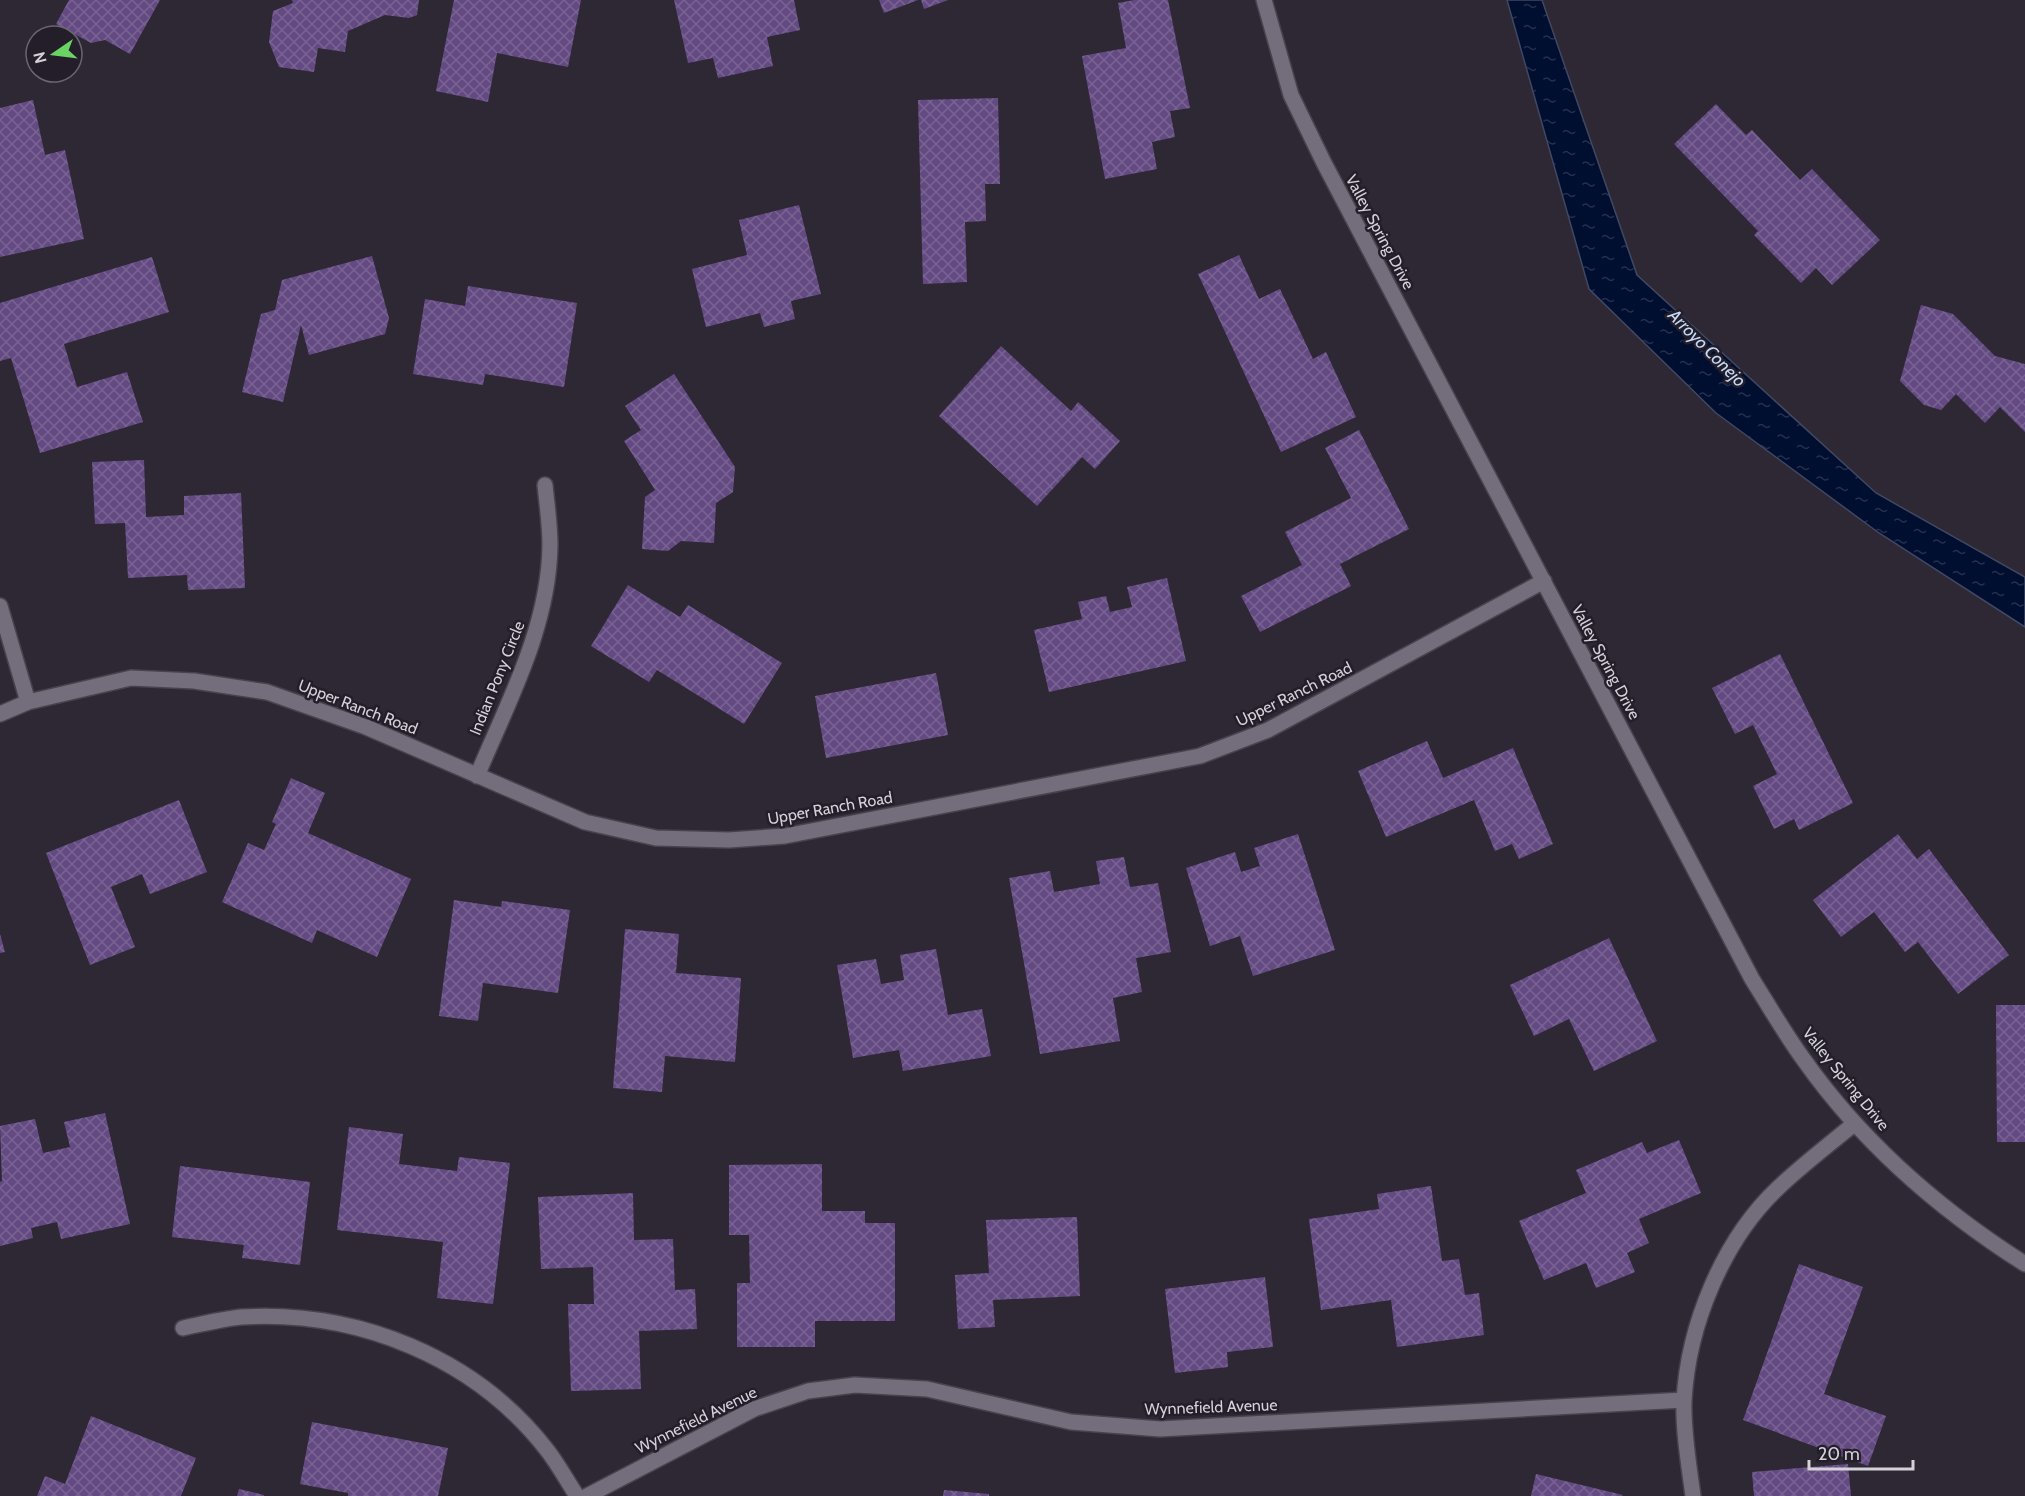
<svg xmlns="http://www.w3.org/2000/svg" width="2025" height="1496" viewBox="0 0 2025 1496" font-family="Cabin,sans-serif">
	<style>
		.water { fill: url(#water-ripples); stroke: #404863; stroke-width: 1.5 }
		.building { fill: url(#building-cross-hatch) }
		.lines { fill: none; stroke-linecap: round; stroke-linejoin: round }
		.minor-casing { stroke: #47434d; stroke-width: 18 }
		.minor { stroke: #736d7c; stroke-width: 15 }
		.labels { text-anchor: middle; dominant-baseline: central; stroke-width: 5; stroke-linejoin: round; paint-order: stroke }
		.street-label { font-size: 16px; fill: #d4d1d9; stroke: #231e2a }
		.water-label { font-size: 18px; font-style: italic; fill: #c4daf9; stroke: #231e2a }
	</style>
	<defs>
		<pattern id="water-ripples" width="26" height="14" patternUnits="userSpaceOnUse" patternTransform="scale(1.5)"><rect width="26" height="14" fill="#000e30"/><path d="M2 4q2-2 4 0t4 0M15 11q2-2 4 0t4 0" fill="none" stroke="#24304d"/></pattern>
		<pattern id="building-cross-hatch" width="8" height="8" patternUnits="userSpaceOnUse" patternTransform="scale(1.5)"><rect width="8" height="8" fill="#644a82"/><path d="M0 0l8 8M0 8l8-8" fill="none" stroke="#796393"/></pattern>
	</defs>
	<rect width="100%" height="100%" fill="#2d2834"/>
	<path class="water" d="M 1507,0 L 1542,0 L 1637,275 L 1876,493 L 2025,577 L 2025,627 L 1879,533 L 1716,413 L 1589,289 Z"/>
	<path class="building" d="M 69,0 L 160,0 L 130,54 L 105,40 L 91,43 L 56,24 Z
		M 292,0 L 419,0 L 417,15 L 409,18 L 385,15 L 348,31 L 345,52 L 318,48 L 314,72 L 279,67 L 269,42 L 273,11 L 293,3 Z
		M 454,0 L 581,0 L 568,67 L 497,53 L 488,102 L 436,91 Z
		M 674,0 L 794,0 L 800,30 L 767,37 L 773,66 L 718,78 L 713,58 L 688,63 Z
		M 879,0 L 918,0 L 884,13 Z
		M 921,0 L 948,0 L 924,9 Z
		M 1134,0 L 1168,0 L 1190,108 L 1170,111 L 1175,137 L 1152,142 L 1157,169 L 1105,179 L 1082,56 L 1126,48 L 1118,3 Z
		M 998,98 L 1000,184 L 985,184 L 986,221 L 965,222 L 967,282 L 923,284 L 918,100 Z
		M 33,100 L 45,155 L 65,150 L 84,239 L 0,257 L 0,108 Z
		M 1716,104 L 1746,135 L 1752,130 L 1800,180 L 1812,169 L 1880,240 L 1832,285 L 1816,268 L 1801,283 L 1754,235 L 1758,231 L 1674,144 Z
		M 799,205 L 821,294 L 791,301 L 795,319 L 764,327 L 760,313 L 706,327 L 692,269 L 747,255 L 739,220 Z
		M 1239,255 L 1259,299 L 1280,289 L 1313,359 L 1326,352 L 1356,417 L 1281,452 L 1198,274 Z
		M 372,256 L 389,318 L 385,334 L 309,355 L 301,325 L 283,402 L 242,392 L 261,314 L 275,310 L 282,280 Z
		M 152,257 L 169,312 L 64,344 L 77,387 L 127,372 L 143,422 L 40,453 L 11,358 L 0,361 L 0,303 Z
		M 468,286 L 577,303 L 564,387 L 485,374 L 483,385 L 413,374 L 425,299 L 465,306 Z
		M 1921,305 L 1953,314 L 1995,356 L 2025,364 L 2025,432 L 2000,407 L 1985,423 L 1956,394 L 1941,410 L 1924,405 L 1900,381 Z
		M 1001,346 L 1071,411 L 1078,402 L 1120,441 L 1095,469 L 1082,457 L 1037,506 L 939,416 Z
		M 674,374 L 735,467 L 733,492 L 716,503 L 714,543 L 681,541 L 668,551 L 642,549 L 645,497 L 655,490 L 624,441 L 641,430 L 625,406 Z
		M 1359,430 L 1409,529 L 1340,564 L 1351,586 L 1260,632 L 1241,596 L 1302,565 L 1285,532 L 1351,498 L 1325,448 Z
		M 144,460 L 146,517 L 184,515 L 184,496 L 241,493 L 245,588 L 188,590 L 187,575 L 128,578 L 125,523 L 95,524 L 92,462 Z
		M 1167,578 L 1186,661 L 1049,692 L 1034,630 L 1082,619 L 1078,602 L 1106,596 L 1110,612 L 1132,607 L 1127,587 Z
		M 628,585 L 680,617 L 688,605 L 782,663 L 744,724 L 657,670 L 649,682 L 591,646 Z
		M 1780,654 L 1853,803 L 1799,830 L 1794,819 L 1774,829 L 1753,786 L 1777,774 L 1753,725 L 1735,734 L 1712,688 Z
		M 936,673 L 948,735 L 826,758 L 815,696 Z
		M 1427,741 L 1443,778 L 1513,748 L 1553,844 L 1519,859 L 1512,844 L 1495,851 L 1474,800 L 1386,837 L 1358,771 Z
		M 291,778 L 325,793 L 308,833 L 411,879 L 377,957 L 317,930 L 312,943 L 222,902 L 248,843 L 264,850 L 276,824 L 272,822 Z
		M 179,800 L 207,872 L 150,894 L 142,874 L 111,887 L 135,947 L 90,965 L 46,853 Z
		M 1298,834 L 1335,950 L 1253,976 L 1240,936 L 1210,946 L 1186,868 L 1235,852 L 1241,872 L 1260,866 L 1254,848 Z
		M 1898,834 L 1917,859 L 1929,849 L 2009,955 L 1958,994 L 1918,942 L 1905,952 L 1874,912 L 1841,937 L 1813,900 Z
		M 1124,857 L 1130,887 L 1158,883 L 1171,952 L 1136,958 L 1142,992 L 1113,998 L 1120,1041 L 1040,1054 L 1009,878 L 1050,871 L 1054,892 L 1100,884 L 1096,861 Z
		M 454,900 L 501,907 L 502,901 L 570,910 L 558,993 L 483,983 L 478,1021 L 439,1016 Z
		M 625,929 L 679,934 L 676,973 L 741,978 L 735,1062 L 665,1056 L 662,1092 L 613,1088 Z
		M 0,934 L 5,952 L 0,953 Z
		M 1609,938 L 1657,1041 L 1594,1071 L 1569,1019 L 1534,1036 L 1510,985 Z
		M 936,949 L 948,1015 L 982,1009 L 991,1056 L 903,1071 L 899,1050 L 853,1058 L 837,965 L 876,959 L 881,984 L 904,980 L 900,955 Z
		M 1996,1005 L 2025,1005 L 2025,1142 L 1997,1142 Z
		M 105,1113 L 130,1224 L 61,1239 L 57,1222 L 31,1228 L 33,1238 L 0,1246 L 0,1182 L 2,1181 L 0,1126 L 35,1119 L 43,1153 L 70,1147 L 64,1122 Z
		M 349,1127 L 403,1134 L 399,1164 L 457,1171 L 459,1157 L 510,1163 L 493,1304 L 437,1298 L 443,1242 L 337,1230 Z
		M 1679,1140 L 1701,1193 L 1639,1219 L 1649,1243 L 1627,1253 L 1635,1272 L 1596,1288 L 1586,1263 L 1544,1280 L 1519,1221 L 1586,1193 L 1576,1170 L 1642,1142 L 1647,1153 Z
		M 822,1164 L 822,1211 L 865,1211 L 865,1223 L 895,1223 L 895,1321 L 815,1321 L 815,1347 L 737,1347 L 737,1283 L 750,1283 L 749,1235 L 729,1235 L 729,1165 Z
		M 180,1166 L 310,1182 L 300,1265 L 242,1258 L 244,1245 L 172,1237 Z
		M 1431,1186 L 1442,1261 L 1459,1259 L 1465,1295 L 1479,1293 L 1484,1335 L 1397,1347 L 1391,1300 L 1321,1310 L 1309,1219 L 1379,1209 L 1377,1194 Z
		M 633,1193 L 634,1240 L 673,1239 L 675,1290 L 695,1289 L 697,1329 L 639,1331 L 641,1389 L 571,1391 L 568,1304 L 594,1304 L 593,1267 L 541,1269 L 538,1197 Z
		M 1077,1217 L 1080,1296 L 993,1300 L 995,1327 L 958,1329 L 955,1275 L 989,1273 L 986,1220 Z
		M 1799,1264 L 1863,1287 L 1824,1394 L 1886,1416 L 1868,1466 L 1743,1420 Z
		M 1265,1277 L 1273,1347 L 1227,1352 L 1228,1367 L 1175,1373 L 1165,1289 Z
		M 91,1416 L 196,1458 L 181,1496 L 37,1496 L 45,1476 L 65,1484 Z
		M 312,1422 L 448,1448 L 438,1496 L 348,1496 L 348,1493 L 300,1484 Z
		M 1848,1464 L 1851,1496 L 1754,1496 L 1752,1472 Z
		M 1536,1474 L 1623,1495 L 1622,1496 L 1531,1496 Z
		M 239,1489 L 264,1495 L 264,1496 L 237,1496 Z
		M 944,1490 L 989,1494 L 989,1496 L 943,1496 Z"/>
	<g class="lines">
		<defs>
			<path id="minor" d="M 1264,0 L 1291,95 L 1324,163 L 1752,979 C 1769,1006 1785,1034 1804,1060 C 1862,1142 1940,1210 2025,1264
				M 0,606 L 28,702
				M 0,714 L 28,702 L 131,678 L 194,681 L 267,692 L 366,727 L 585,822 L 656,838 L 729,840 L 785,836 L 1200,756 L 1268,730 L 1544,581
				M 477,776 C 508,702 549,627 550,545 C 550,525 547,505 545,485
				M 183,1328 C 202,1324 222,1319 241,1317 C 357,1310 475,1357 547,1450 C 558,1464 567,1481 577,1496
				M 587,1496 L 754,1409 L 808,1391 L 855,1385 L 927,1389 L 1071,1422 L 1160,1429 L 1684,1400
				M 1693,1496 C 1689,1465 1683,1432 1684,1401 C 1688,1325 1723,1240 1778,1188 C 1802,1165 1830,1144 1855,1123"/>
		</defs>
		<use href="#minor" class="minor-casing"/>
		<use href="#minor" class="minor"/>
	</g>
	<g class="labels">
		<g class="street-label">
			<text transform="translate(1380 232) rotate(62)">Valley Spring Drive</text>
			<text transform="translate(1606 662) rotate(62)">Valley Spring Drive</text>
			<text transform="translate(497 678) rotate(-68)">Indian Pony Circle</text>
			<text transform="translate(1294 694) rotate(-26)">Upper Ranch Road</text>
			<text transform="translate(358 707) rotate(21)">Upper Ranch Road</text>
			<text transform="translate(830 808) rotate(-10)">Upper Ranch Road</text>
			<text transform="translate(1846 1079) rotate(51)">Valley Spring Drive</text>
			<text transform="translate(1211 1407) rotate(-2)">Wynnefield Avenue</text>
			<text transform="translate(696 1420) rotate(-26)">Wynnefield Avenue</text>
		</g>
		<g class="water-label">
			<text transform="translate(1707 348) rotate(45)">Arroyo Conejo</text>
		</g>
	</g>
	<g transform="translate(54 54) rotate(256)"><circle r="28" fill="#231e2a" stroke="#6a6670" stroke-width="1.5"/>
	<path d="M0-4.5L10 22L0 15L-10 22Z" fill="#69d464"/>
	<text y="-9" font-size="16" font-weight="bold" text-anchor="middle" fill="#d4d1d9">N</text>
	</g>
	<path d="M1809 1460v9h104v-9" fill="none" stroke="#d4d1d9" stroke-width="3"/>
	<text x="1818" y="1460" font-size="18" fill="#d4d1d9" stroke="#231e2a" stroke-width="4.5" paint-order="stroke">20 m</text>
</svg>
